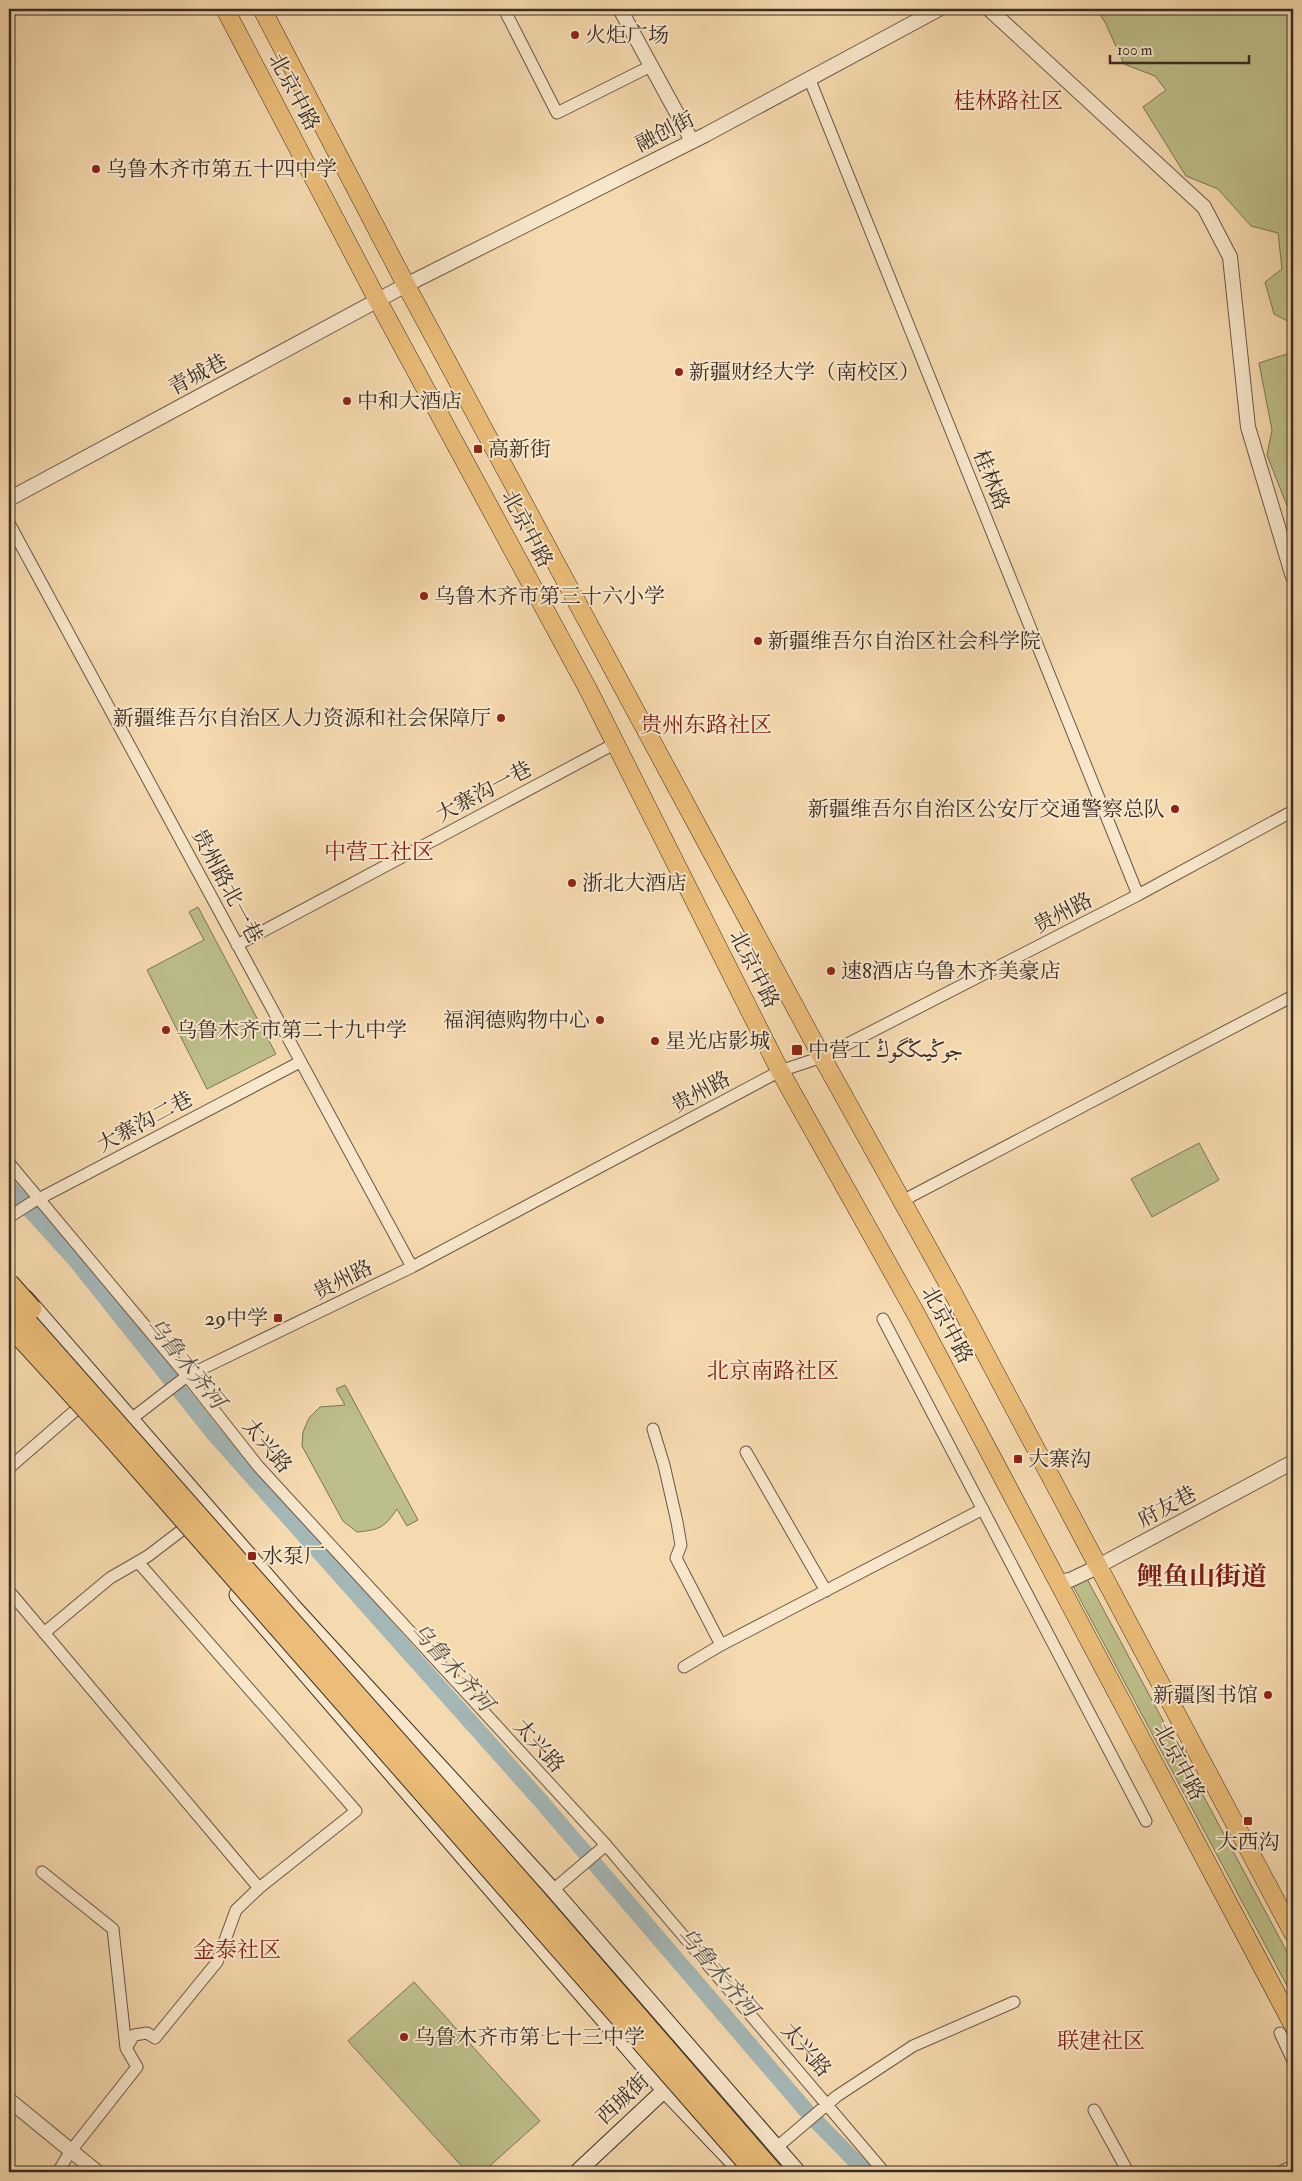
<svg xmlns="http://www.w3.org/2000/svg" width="1302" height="2181" viewBox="0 0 1302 2181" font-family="'IM FELL Double Pica',Amiri,'Noto Serif SC',serif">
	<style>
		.green { fill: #bdbf8a; stroke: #7a7658 }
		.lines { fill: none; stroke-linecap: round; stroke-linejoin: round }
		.river { stroke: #a4b7b7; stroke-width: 16 }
		.minor-casing { stroke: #685848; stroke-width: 13 }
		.tertiary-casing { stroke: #685848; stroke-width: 16 }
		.secondary-casing { stroke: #382d25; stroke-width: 17 }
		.primary-casing { stroke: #382d25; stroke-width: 19 }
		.minor { stroke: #f9e7cb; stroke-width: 11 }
		.tertiary { stroke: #f9e7cb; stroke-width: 14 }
		.secondary { stroke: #f9e7cb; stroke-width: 15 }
		.primary { stroke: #ebbd78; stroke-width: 18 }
		.trunk-bridge-casing { stroke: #382d25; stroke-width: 21; stroke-linecap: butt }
		.trunk-bridge { stroke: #ebbd78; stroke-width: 19 }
		.poi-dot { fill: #8f2418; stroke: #f9e7cb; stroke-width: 2 }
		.labels { text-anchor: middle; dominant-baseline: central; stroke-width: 4; stroke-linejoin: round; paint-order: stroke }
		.poi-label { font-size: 21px; fill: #382d25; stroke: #f9e7cb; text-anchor: start }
		.street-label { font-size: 21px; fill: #382d25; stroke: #f9e7cb }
		.neighbourhood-label { font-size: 22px; fill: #7a1f14; stroke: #f9e7cb }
		.water-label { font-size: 22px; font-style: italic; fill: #53504a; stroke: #f9e7cb }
		.district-label { font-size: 26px; font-weight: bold; fill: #7a1f14; stroke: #f9e7cb }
	</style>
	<rect width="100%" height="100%" fill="#f6daaf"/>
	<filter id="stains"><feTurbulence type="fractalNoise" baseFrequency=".004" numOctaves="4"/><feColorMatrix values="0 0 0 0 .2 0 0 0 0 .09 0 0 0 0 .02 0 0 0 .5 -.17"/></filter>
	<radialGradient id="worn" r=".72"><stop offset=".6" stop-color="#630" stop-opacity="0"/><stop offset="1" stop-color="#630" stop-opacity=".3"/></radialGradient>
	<path class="green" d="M 1096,9 L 1293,9 L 1293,324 L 1274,314 L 1265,282 L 1282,269 L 1278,233 L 1251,226 L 1218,189 L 1186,176 L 1143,107 L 1166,90 L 1155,76 L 1124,64 L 1105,22 Z
		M 1293,352 L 1293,521 L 1267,455 L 1272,430 L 1259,363 Z
		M 198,907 L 276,1054 L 207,1089 L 147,970 L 204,940 L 189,912 Z
		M 1199,1143 L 1219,1180 L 1152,1217 L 1131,1179 Z
		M 345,1385 L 418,1520 L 407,1526 L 397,1509 C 385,1527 380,1530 357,1532 L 343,1521 L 302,1446 L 303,1432 L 309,1418 L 320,1407 L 345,1405 L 336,1389 Z
		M 1086,1577 L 1293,1963 L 1293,1997 L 1072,1584 Z
		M 414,1982 L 540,2121 L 483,2172 L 467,2172 L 348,2041 Z"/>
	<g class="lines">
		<path class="river" d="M 9,1187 L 77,1262 L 214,1434 L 540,1800 L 810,2115 L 866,2172"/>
		<defs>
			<path id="minor" d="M 504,9 L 557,113 L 651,66
				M 809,78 L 1138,895
				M 9,523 L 412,1267
				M 237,945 L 616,743
				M 9,1163 L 187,1376 L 258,1466 L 606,1845 L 884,2172
				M 902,1201 L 1293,996
				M 9,1217 L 31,1203 L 300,1062
				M 883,1319 L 1146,1821
				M 126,1423 L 187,1376 L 412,1267 L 780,1071 L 822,1057 L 1138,895 L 1293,811
				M 653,1429 L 664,1465 L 677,1522 L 681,1545 L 676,1558 L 721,1645
				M 746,1452 L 826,1591
				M 9,1468 L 85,1402
				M 9,1591 L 259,1888
				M 44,1633 L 110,1578 L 148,1556 L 182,1530
				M 684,1667 L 721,1645 L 983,1509
				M 42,1872 L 113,1929 L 126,2048 L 137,2067 L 70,2152 L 58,2172
				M 553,1890 L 606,1845
				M 1280,2033 L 1293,2061
				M 126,2048 L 134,2035 L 147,2033 L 155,2038 L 217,1962 L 236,1910 L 259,1888 L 356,1811 L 138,1562
				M 1094,2110 L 1128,2172
				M 776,2148 L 837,2096 L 913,2046 L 1014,2002
				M 1280,2172 L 1293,2166"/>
			<path id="tertiary" d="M 620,9 L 692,141
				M 989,9 L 1204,207 L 1230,257 L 1248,427 L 1293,577
				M 9,499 L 406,285 L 705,135 L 939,9
				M 1058,1582 L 1070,1580 L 1089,1571 L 1293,1462
				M 9,2100 L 97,2172"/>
			<path id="secondary" d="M 26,1298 L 293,1606 L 553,1890 L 798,2172
				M 237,1595 L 664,2090 L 742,2172
				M 577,2172 L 672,2083"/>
			<path id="primary" d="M 225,9 L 378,301 L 589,691 L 780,1071 L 916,1314 L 1293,2025
				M 262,9 L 406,285 L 822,1057 L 952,1291 L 1293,1933"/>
		</defs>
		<use href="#minor" class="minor-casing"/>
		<use href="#tertiary" class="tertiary-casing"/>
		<use href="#secondary" class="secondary-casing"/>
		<use href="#primary" class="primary-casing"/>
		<use href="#minor" class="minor"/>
		<use href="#tertiary" class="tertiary"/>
		<use href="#secondary" class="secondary"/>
		<use href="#primary" class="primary"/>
		<defs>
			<path id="trunk-bridge" d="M 9,1283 L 32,1309
				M 9,1301 L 535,1897 L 773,2172
				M 9,1325 L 112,1438 L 755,2172"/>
		</defs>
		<use href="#trunk-bridge" class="trunk-bridge-casing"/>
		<use href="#trunk-bridge" class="trunk-bridge"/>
	</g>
	<g class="poi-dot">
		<circle cx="575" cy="35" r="5"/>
		<circle cx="96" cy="169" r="5"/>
		<circle cx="679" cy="372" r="5"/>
		<circle cx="347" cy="401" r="5"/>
		<rect x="473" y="444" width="10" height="10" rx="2.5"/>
		<circle cx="424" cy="596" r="5"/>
		<circle cx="758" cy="641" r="5"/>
		<circle cx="501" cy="718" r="5"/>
		<circle cx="1175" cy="809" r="5"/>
		<circle cx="572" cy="883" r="5"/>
		<circle cx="831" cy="971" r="5"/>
		<circle cx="600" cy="1020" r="5"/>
		<circle cx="166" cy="1030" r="5"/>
		<circle cx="655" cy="1041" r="5"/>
		<rect x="791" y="1044" width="12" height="12" rx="2.5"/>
		<rect x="273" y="1313" width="10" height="10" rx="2.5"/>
		<rect x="1013" y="1454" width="10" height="10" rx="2.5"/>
		<rect x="247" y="1551" width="10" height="10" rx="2.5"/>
		<circle cx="1268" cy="1695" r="5"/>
		<rect x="1243" y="1816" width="10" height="10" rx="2.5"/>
		<circle cx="404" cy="2037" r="5"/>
	</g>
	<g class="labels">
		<g class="poi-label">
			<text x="585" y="35">火炬广场</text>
			<text x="106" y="169">乌鲁木齐市第五十四中学</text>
			<text x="689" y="372">新疆财经大学（南校区）</text>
			<text x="357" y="401">中和大酒店</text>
			<text x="488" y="449">高新街</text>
			<text x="434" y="596">乌鲁木齐市第三十六小学</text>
			<text x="768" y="641">新疆维吾尔自治区社会科学院</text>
			<text x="491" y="718" text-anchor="end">新疆维吾尔自治区人力资源和社会保障厅</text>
			<text x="1165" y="809" text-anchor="end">新疆维吾尔自治区公安厅交通警察总队</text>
			<text x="582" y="883">浙北大酒店</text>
			<text x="841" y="971">速8酒店乌鲁木齐美豪店</text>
			<text x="590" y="1020" text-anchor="end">福润德购物中心</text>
			<text x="176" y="1030">乌鲁木齐市第二十九中学</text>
			<text x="665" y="1041">星光店影城</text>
			<text x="808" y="1050">中营工 جوڭيىڭگوڭ</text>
			<text x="268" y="1318" text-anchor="end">29中学</text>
			<text x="1028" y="1459">大寨沟</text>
			<text x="262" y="1556">水泵厂</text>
			<text x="1258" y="1695" text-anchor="end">新疆图书馆</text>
			<text x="1248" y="1842" text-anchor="middle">大西沟</text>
			<text x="414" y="2037">乌鲁木齐市第七十三中学</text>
		</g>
		<g class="street-label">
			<text transform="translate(294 92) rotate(62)">北京中路</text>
			<text transform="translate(665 132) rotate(-27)">融创街</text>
			<text transform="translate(198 375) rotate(-28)">青城巷</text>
			<text transform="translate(991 480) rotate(68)">桂林路</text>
			<text transform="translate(527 529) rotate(62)">北京中路</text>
			<text transform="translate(484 792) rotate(-28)">大寨沟一巷</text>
			<text transform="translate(227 886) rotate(62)">贵州路北一巷</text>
			<text transform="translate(1063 913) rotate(-27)">贵州路</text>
			<text transform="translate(754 969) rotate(63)">北京中路</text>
			<text transform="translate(701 1092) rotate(-28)">贵州路</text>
			<text transform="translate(145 1122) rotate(-28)">大寨沟二巷</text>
			<text transform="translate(343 1280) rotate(-26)">贵州路</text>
			<text transform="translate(947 1325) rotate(62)">北京中路</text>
			<text transform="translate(267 1446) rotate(50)">太兴路</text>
			<text transform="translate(1167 1507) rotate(-28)">府友巷</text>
			<text transform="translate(539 1746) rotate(48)">太兴路</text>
			<text transform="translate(1179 1762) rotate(62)">北京中路</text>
			<text transform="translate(806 2050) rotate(49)">太兴路</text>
			<text transform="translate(623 2099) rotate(-43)">西珹街</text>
		</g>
		<g class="neighbourhood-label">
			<text x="1008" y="101">桂林路社区</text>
			<text x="706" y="725">贵州东路社区</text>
			<text x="379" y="852">中营工社区</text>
			<text x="773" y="1371">北京南路社区</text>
			<text x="237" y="1950">金泰社区</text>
			<text x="1101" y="2041">联建社区</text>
		</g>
		<g class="water-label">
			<text transform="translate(186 1363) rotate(51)">乌鲁木齐河</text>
			<text transform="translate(452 1667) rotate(48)">乌鲁木齐河</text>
			<text transform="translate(718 1972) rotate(49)">乌鲁木齐河</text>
		</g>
		<g class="district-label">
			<text x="1202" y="1577">鲤鱼山街道</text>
		</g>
	</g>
	<rect width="1302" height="2181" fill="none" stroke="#f6daaf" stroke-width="30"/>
	<rect x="10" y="10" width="1282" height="2161" fill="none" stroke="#382d25" stroke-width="2.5"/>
	<rect x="15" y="15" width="1272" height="2151" fill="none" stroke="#382d25"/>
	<path d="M1110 55v8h139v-8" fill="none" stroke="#382d25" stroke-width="2.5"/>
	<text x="1117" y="55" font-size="15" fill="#382d25" stroke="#f9e7cb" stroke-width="4" paint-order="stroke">100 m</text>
	<rect width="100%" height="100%" filter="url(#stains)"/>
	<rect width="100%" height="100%" fill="url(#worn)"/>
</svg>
